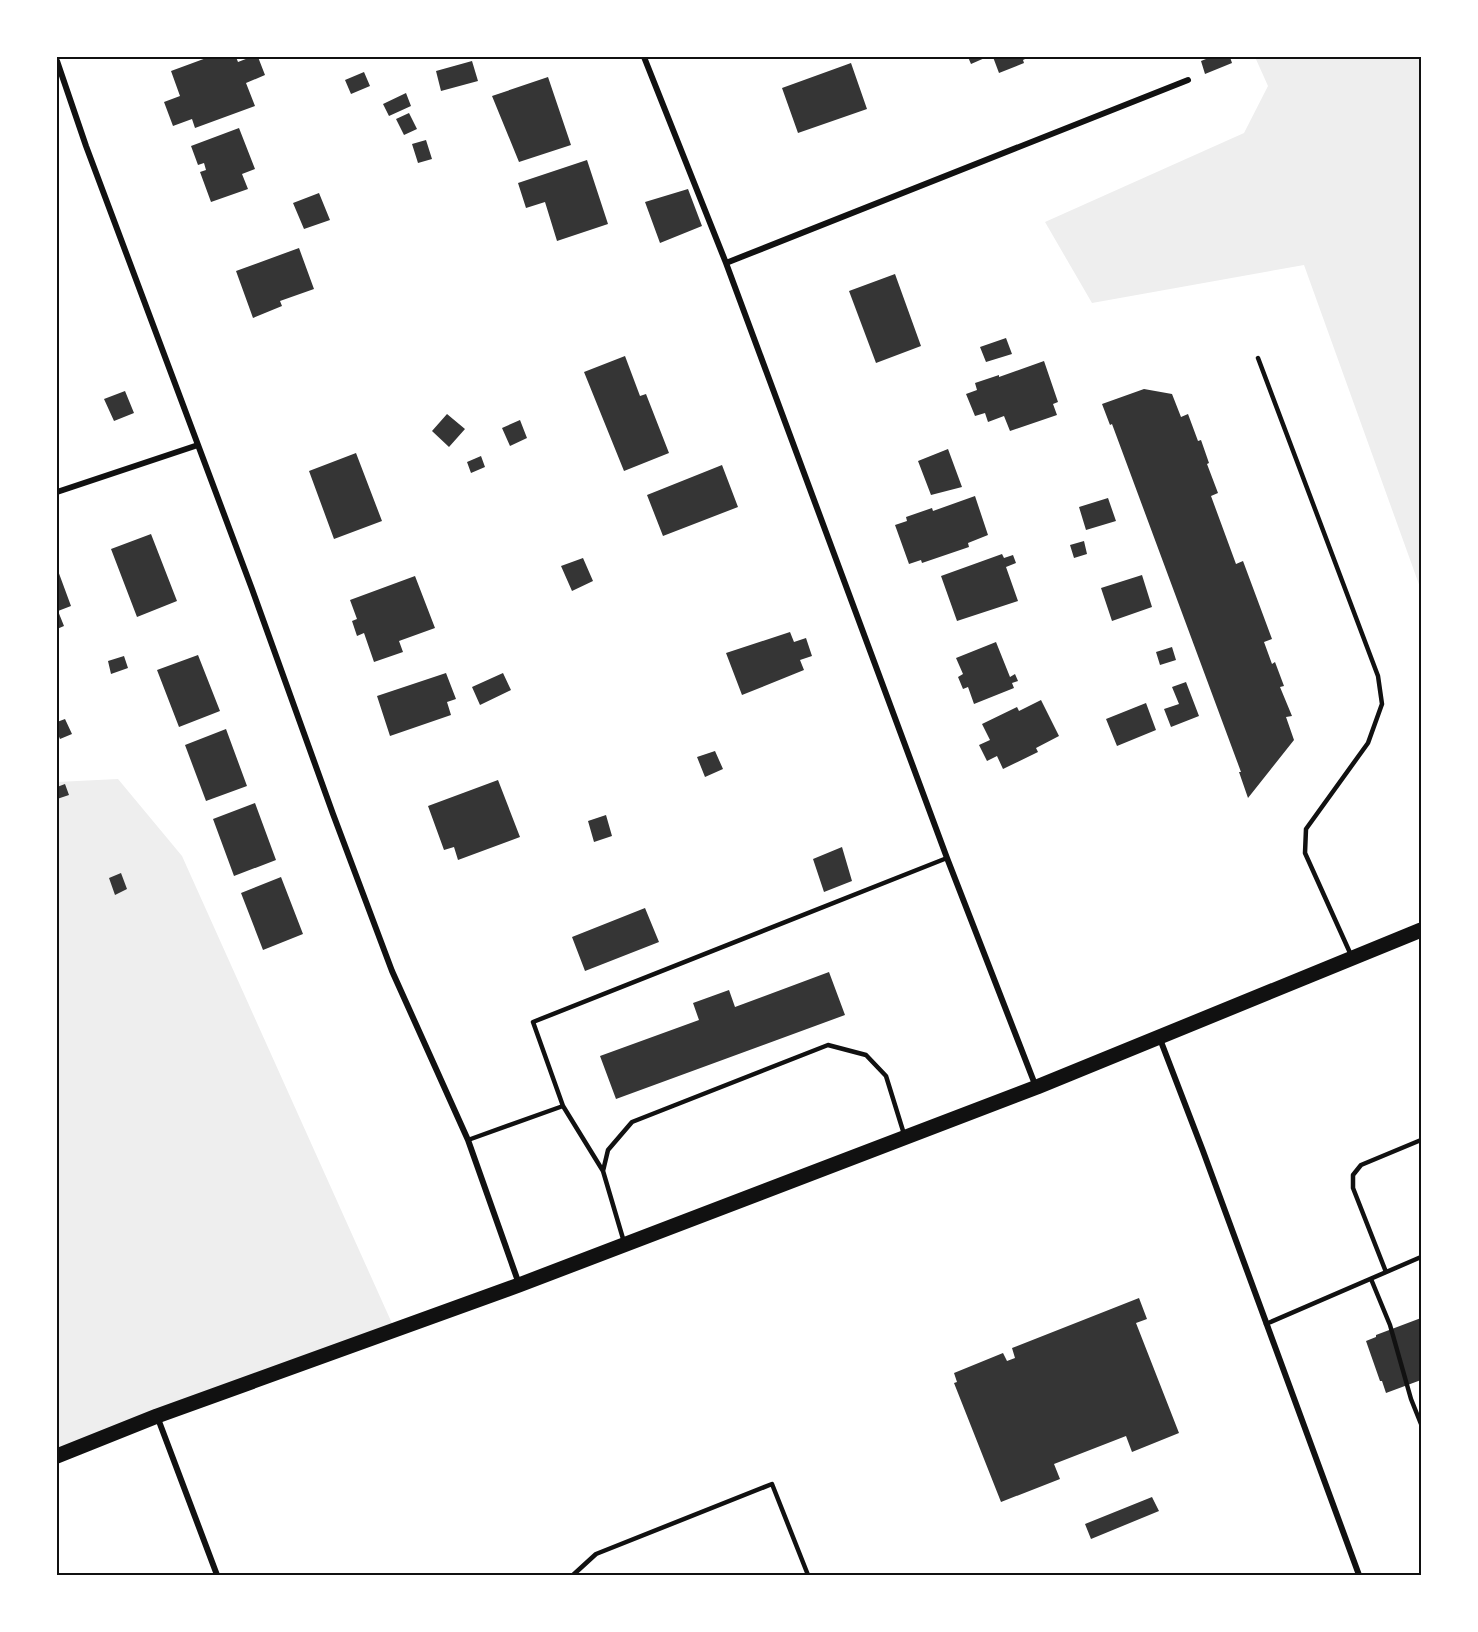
<svg xmlns="http://www.w3.org/2000/svg" width="1478" height="1632" viewBox="0 0 1478 1632" font-family="'Source Sans 3',sans-serif">
	<style>
		.green { fill: #eee }
		.building { fill: #353535 }
		.lines { fill: none; stroke-linecap: round; stroke-linejoin: round }
		.service { stroke: #111; stroke-width: 4.5 }
		.minor { stroke: #111; stroke-width: 6 }
		.primary { stroke: #111; stroke-width: 15 }
		.neatline { fill: none; stroke: #111; stroke-width: 2 }
	</style>
	<rect width="100%" height="100%" fill="#fff"/>
	<path class="green" d="M 1255,57 L 1421,57 L 1421,590 L 1304,265 L 1092,303 L 1045,222 L 1244,133 L 1268,86 Z
		M 118,779 L 182,856 L 395,1330 L 57,1460 L 57,782 Z"/>
	<path class="building" d="M 209,57 L 236,57 L 238,62 L 251,57 L 258,57 L 265,75 L 246,83 L 255,106 L 195,128 L 192,119 L 173,126 L 164,102 L 180,96 L 171,71 Z
		M 968,57 L 987,57 L 971,64 Z
		M 993,57 L 1029,57 L 1023,60 L 1024,63 L 999,73 Z
		M 1211,57 L 1230,57 L 1232,63 L 1205,74 L 1201,61 Z
		M 472,61 L 478,81 L 441,91 L 436,71 Z
		M 851,63 L 867,109 L 798,133 L 782,88 Z
		M 364,72 L 370,86 L 351,94 L 345,80 Z
		M 548,77 L 571,145 L 519,162 L 492,96 Z
		M 406,93 L 411,106 L 389,116 L 383,104 Z
		M 409,113 L 417,129 L 404,135 L 396,119 Z
		M 239,128 L 255,169 L 242,174 L 248,189 L 211,202 L 200,172 L 206,170 L 204,163 L 198,165 L 191,146 Z
		M 426,140 L 432,159 L 418,163 L 412,144 Z
		M 587,160 L 608,224 L 557,241 L 545,202 L 526,208 L 518,183 Z
		M 688,189 L 702,226 L 660,243 L 645,202 Z
		M 319,193 L 330,220 L 304,229 L 293,203 Z
		M 299,248 L 314,289 L 280,301 L 282,306 L 253,318 L 236,271 Z
		M 895,274 L 921,346 L 876,363 L 849,291 Z
		M 1006,338 L 1012,354 L 986,362 L 980,347 Z
		M 625,356 L 640,396 L 646,394 L 669,453 L 624,471 L 584,372 Z
		M 1044,361 L 1058,402 L 1053,404 L 1057,415 L 1010,431 L 1004,416 L 988,422 L 985,413 L 975,416 L 966,394 L 977,390 L 975,383 L 999,375 L 999,377 Z
		M 1144,389 L 1172,394 L 1181,417 L 1188,414 L 1198,441 L 1201,440 L 1209,463 L 1207,464 L 1218,493 L 1211,496 L 1236,564 L 1243,561 L 1272,639 L 1264,642 L 1272,664 L 1275,662 L 1284,686 L 1280,687 L 1292,716 L 1286,717 L 1294,740 L 1248,798 L 1239,772 L 1241,772 L 1112,424 L 1110,425 L 1102,404 Z
		M 125,391 L 134,413 L 114,421 L 104,399 Z
		M 447,414 L 465,429 L 449,447 L 432,431 Z
		M 520,420 L 527,438 L 510,446 L 502,428 Z
		M 948,449 L 962,487 L 931,495 L 918,461 Z
		M 356,453 L 382,521 L 334,539 L 309,471 Z
		M 481,456 L 485,467 L 471,473 L 467,462 Z
		M 722,465 L 738,507 L 663,536 L 647,495 Z
		M 975,496 L 988,535 L 968,543 L 969,547 L 922,563 L 921,560 L 909,564 L 895,525 L 907,521 L 906,517 L 932,508 L 933,511 Z
		M 1108,498 L 1116,521 L 1086,530 L 1079,507 Z
		M 151,534 L 177,601 L 137,617 L 111,549 Z
		M 1084,541 L 1087,554 L 1074,558 L 1070,545 Z
		M 1002,554 L 1004,558 L 1013,555 L 1016,563 L 1006,567 L 1018,601 L 957,621 L 941,576 Z
		M 583,558 L 593,581 L 572,591 L 561,566 Z
		M 57,568 L 71,606 L 58,611 L 64,626 L 57,629 Z
		M 1142,575 L 1152,607 L 1112,621 L 1101,588 Z
		M 415,576 L 435,628 L 399,641 L 403,652 L 374,662 L 364,633 L 357,636 L 352,621 L 357,619 L 350,600 Z
		M 790,632 L 794,642 L 806,638 L 812,656 L 800,660 L 804,670 L 742,695 L 726,653 Z
		M 996,642 L 1010,677 L 1015,674 L 1018,681 L 1012,683 L 1014,688 L 974,704 L 968,687 L 963,689 L 958,677 L 963,674 L 956,658 Z
		M 1172,647 L 1176,660 L 1160,665 L 1156,652 Z
		M 198,655 L 220,711 L 179,727 L 157,670 Z
		M 124,656 L 128,668 L 111,674 L 108,661 Z
		M 446,673 L 456,699 L 447,702 L 451,715 L 390,736 L 377,696 Z
		M 503,673 L 511,690 L 480,705 L 472,687 Z
		M 1186,682 L 1199,716 L 1171,727 L 1164,709 L 1179,704 L 1172,687 Z
		M 1041,700 L 1059,736 L 1036,748 L 1038,752 L 1003,769 L 997,756 L 987,761 L 979,745 L 990,740 L 982,724 L 1017,707 L 1019,711 Z
		M 1146,703 L 1156,730 L 1117,746 L 1106,719 Z
		M 65,719 L 72,734 L 60,739 L 57,732 L 57,722 Z
		M 226,729 L 247,786 L 206,801 L 185,745 Z
		M 715,751 L 723,769 L 705,777 L 697,757 Z
		M 498,780 L 520,837 L 458,860 L 454,847 L 444,850 L 428,806 Z
		M 65,784 L 69,795 L 57,799 L 57,787 Z
		M 255,803 L 276,860 L 234,876 L 213,819 Z
		M 606,815 L 612,836 L 594,842 L 588,821 Z
		M 842,847 L 852,881 L 824,892 L 813,859 Z
		M 121,873 L 127,889 L 115,895 L 109,878 Z
		M 281,877 L 303,934 L 263,950 L 241,893 Z
		M 645,908 L 659,942 L 585,971 L 572,937 Z
		M 829,972 L 845,1015 L 616,1099 L 600,1056 L 699,1020 L 693,1003 L 729,990 L 735,1007 Z
		M 1139,1298 L 1147,1319 L 1136,1323 L 1179,1433 L 1132,1452 L 1126,1436 L 1054,1464 L 1060,1479 L 1001,1502 L 954,1383 L 957,1382 L 954,1373 L 1003,1353 L 1007,1361 L 1015,1358 L 1012,1348 Z
		M 1421,1318 L 1421,1380 L 1386,1393 L 1382,1381 L 1380,1381 L 1366,1341 L 1376,1337 L 1376,1335 Z
		M 1152,1497 L 1159,1511 L 1091,1539 L 1085,1524 Z"/>
	<g class="lines">
		<path class="service" d="M 1258,358 L 1378,676 L 1382,704 L 1368,743 L 1306,829 L 1305,853 L 1351,955
			M 468,1140 L 563,1106
			M 603,1171 L 563,1106 L 533,1022 L 947,858
			M 624,1242 L 603,1171 L 608,1150 L 632,1122 L 828,1045 L 866,1055 L 886,1076 L 904,1134
			M 1386,1272 L 1353,1188 L 1353,1175 L 1361,1165 L 1421,1140
			M 1371,1279 L 1390,1325 L 1411,1399 L 1421,1424
			M 1266,1324 L 1421,1257
			M 573,1575 L 596,1554 L 772,1484 L 808,1575"/>
		<path class="minor" d="M 644,57 L 726,263 L 947,858 L 1036,1087
			M 57,61 L 86,146 L 252,589 L 333,814 L 392,971 L 468,1140 L 519,1284
			M 726,263 L 1188,80
			M 57,492 L 198,445
			M 1160,1039 L 1203,1151 L 1359,1575
			M 157,1416 L 217,1575"/>
		<path class="primary" d="M 57,1456 L 157,1416 L 519,1285 L 1037,1087 L 1421,930"/>
	</g>
	<rect width="1478" height="1632" fill="none" stroke="#ffffff" stroke-width="117"/>
	<rect x="58" y="58" width="1362" height="1516" class="neatline"/>
</svg>
